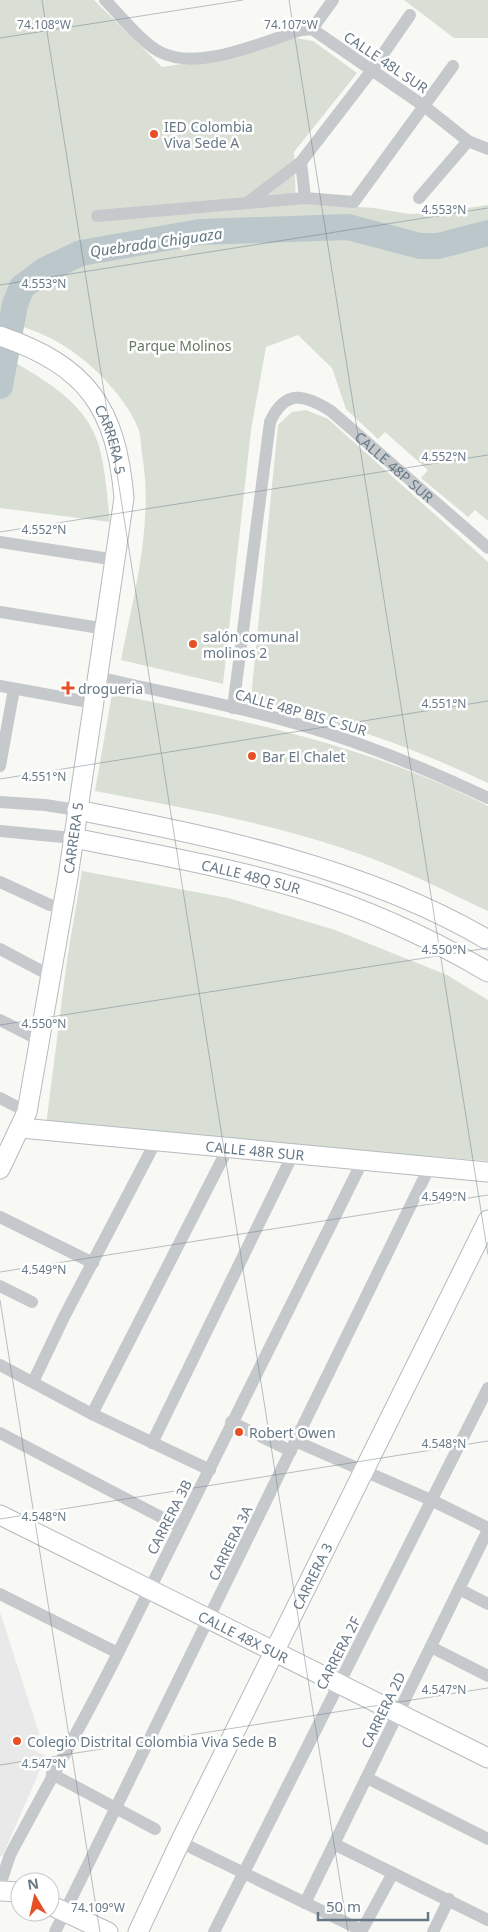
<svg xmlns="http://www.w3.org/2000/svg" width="488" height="1932" viewBox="0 0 488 1932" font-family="'Noto Sans',sans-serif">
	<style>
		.built { fill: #e8e9e8 }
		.green { fill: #d9dfd5 }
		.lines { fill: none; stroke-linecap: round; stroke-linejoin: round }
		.river { stroke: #bbc7ca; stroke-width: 26 }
		.secondary-casing { stroke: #b5bbbf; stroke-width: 21 }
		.street { stroke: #c5c9cc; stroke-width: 12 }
		.secondary { stroke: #fff; stroke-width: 19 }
		.ticks { fill: none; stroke: #667886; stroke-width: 1; stroke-opacity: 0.45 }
		.poi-dot { fill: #e74f25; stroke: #fff; stroke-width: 2 }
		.labels { text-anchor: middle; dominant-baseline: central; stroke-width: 5; stroke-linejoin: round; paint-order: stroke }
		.street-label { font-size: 14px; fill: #667886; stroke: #fff }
		.poi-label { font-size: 14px; fill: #667886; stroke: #fff; text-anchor: start }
		.park-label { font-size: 14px; fill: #667861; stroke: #fff }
		.water-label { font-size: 15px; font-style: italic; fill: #627a82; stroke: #fff }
		.ticks-label { font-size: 12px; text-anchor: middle; fill: #667886; stroke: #fff; stroke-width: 5; stroke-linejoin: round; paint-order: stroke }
	</style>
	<rect width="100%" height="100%" fill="#f8f8f4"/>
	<path class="built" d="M 0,1612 L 39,1733 L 31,1749 L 46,1756 L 2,1857 L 0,1856 Z"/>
	<path class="green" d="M 0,0 L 94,0 L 162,67 L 201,61 L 296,38 L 313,41 L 357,73 L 294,152 L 296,203 L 374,208 L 409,214 L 440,212 L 488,205 L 488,521 L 475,510 L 468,517 L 421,478 L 428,470 L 385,432 L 378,439 L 346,409 L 332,368 L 298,335 L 266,347 L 251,430 L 223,684 L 121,660 C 134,593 154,523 142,454 C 141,446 141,436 138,428 C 125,395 87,358 56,341 C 39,332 18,325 0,318 Z
		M 404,0 L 488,0 L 488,38 L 454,38 Z
		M 0,354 C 38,376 86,400 99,446 C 106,471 107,497 110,522 L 0,508 Z
		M 306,410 L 328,419 L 488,562 L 488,783 C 411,746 333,721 251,698 L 278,425 L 292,412 Z
		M 112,694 C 239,719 372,746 488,806 L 488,911 C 441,889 393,864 342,848 C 262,821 178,807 95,791 Z
		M 82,871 L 228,898 L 335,930 L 447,975 L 488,1000 L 488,1161 L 46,1125 L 67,960 Z"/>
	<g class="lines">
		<path class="river" d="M 0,386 L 15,304 L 22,287 L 45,270 L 81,253 L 200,232 L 348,227 L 420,246 L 438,246 L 488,233"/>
		<defs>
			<g id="secondary">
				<path id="s2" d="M 0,336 C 87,366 116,407 124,498 L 68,877 L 27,1112 L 0,1169"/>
				<path d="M 77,810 C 215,837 366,868 488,940"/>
				<path id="s3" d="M 73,838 C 149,853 227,867 302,889 C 367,909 430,938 488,972"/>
				<path id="s4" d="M 21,1128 L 488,1172"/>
				<path id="s5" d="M 0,1515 L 488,1758"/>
				<path d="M 0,1891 L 20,1892"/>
				<path d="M 50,1905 L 108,1932"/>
				<path id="s6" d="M 138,1932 L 180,1842 L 488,1220"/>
			</g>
		</defs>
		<use href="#secondary" class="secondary-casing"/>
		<g class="street">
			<path d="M 105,0 C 120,15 142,43 160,52 C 199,72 262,42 301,30 L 312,29 L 424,106 L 468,141 L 488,149"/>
			<path d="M 312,29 L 333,0"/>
			<path d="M 305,198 L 301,162 L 372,70 L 410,15"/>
			<path d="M 419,198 L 468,141"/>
			<path d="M 248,202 L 301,162"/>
			<path d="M 97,216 L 305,198 L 354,202 L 453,66"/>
			<path d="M 0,542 L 116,560"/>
			<path d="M 0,612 L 106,629"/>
			<path d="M 98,677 C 165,693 235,705 301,725 C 366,744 427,769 488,798"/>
			<path d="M 0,686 L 94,703"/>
			<path id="s1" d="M 233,708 L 270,422 C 285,389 304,394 331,411 L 488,548"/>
			<path d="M 0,766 L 14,689"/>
			<path d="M 0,802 L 45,805 L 77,810"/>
			<path d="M 0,831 L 73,838"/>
			<path d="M 0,882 L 50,905"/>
			<path d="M 0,949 L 51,976"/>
			<path d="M 0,1020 L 39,1040"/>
			<path d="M 0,1098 L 27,1112"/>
			<path d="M 0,1217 L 93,1263"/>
			<path d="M 0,1286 L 32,1302"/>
			<path d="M 0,1365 L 92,1414 L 210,1470"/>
			<path d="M 33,1382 L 64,1317 L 156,1141"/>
			<path d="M 92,1414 L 228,1148"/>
			<path d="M 231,1422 L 291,1451"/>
			<path d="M 0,1433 L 180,1527"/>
			<path d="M 295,1441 L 431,1500 L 488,1528"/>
			<path d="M 152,1443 L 293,1154"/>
			<path d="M 459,1589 L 488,1604"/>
			<path d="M 0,1594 L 118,1653"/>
			<path d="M 431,1647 L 488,1676"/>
			<path d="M 52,1774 L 155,1829"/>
			<path d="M 367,1778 L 488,1839"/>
			<path d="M 180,1842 L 361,1930"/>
			<path d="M 334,1844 L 488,1920"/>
			<path d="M 0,1885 L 10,1855 C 46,1787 85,1720 119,1651 C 201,1488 281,1323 363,1160"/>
			<path d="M 305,1903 L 488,1530"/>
			<path d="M 55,1932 L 430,1166"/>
			<path d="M 214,1932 L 488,1388"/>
			<path d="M 361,1932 L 393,1873"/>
			<path d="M 433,1932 L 449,1899"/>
		</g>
		<use href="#secondary" class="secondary"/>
	</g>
	<path class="ticks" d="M 42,0 L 348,1932M 289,0 L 488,1255M 0,38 L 243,0M 0,285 L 488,208M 0,532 L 488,455M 0,779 L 488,701M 0,1025 L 488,948M 0,1272 L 488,1195M 0,1300 L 100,1932M 0,1519 L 488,1441M 0,1765 L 488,1688"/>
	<g class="poi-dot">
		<circle cx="154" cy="134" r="5"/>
		<circle cx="193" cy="644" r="5"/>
		<path d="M65.5 680.5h5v5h5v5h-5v5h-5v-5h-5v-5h5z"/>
		<circle cx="252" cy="756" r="5"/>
		<circle cx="239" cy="1432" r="5"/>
		<circle cx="17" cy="1741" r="5"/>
	</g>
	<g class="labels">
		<g class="street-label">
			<text transform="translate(386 62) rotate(34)">CALLE 48L SUR</text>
			<text stroke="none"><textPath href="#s2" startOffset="160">CARRERA 5</textPath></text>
			<text stroke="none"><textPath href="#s1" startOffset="448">CALLE 48P SUR</textPath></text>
			<text transform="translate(301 712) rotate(16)">CALLE 48P BIS C SUR</text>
			<text transform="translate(73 838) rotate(-82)">CARRERA 5</text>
			<text stroke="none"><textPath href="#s3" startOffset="182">CALLE 48Q SUR</textPath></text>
			<text stroke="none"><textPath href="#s4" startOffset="235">CALLE 48R SUR</textPath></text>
			<text transform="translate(169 1517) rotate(-63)">CARRERA 3B</text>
			<text transform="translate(230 1543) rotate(-64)">CARRERA 3A</text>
			<text stroke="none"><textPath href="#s6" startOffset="396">CARRERA 3</textPath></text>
			<text stroke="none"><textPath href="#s5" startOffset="272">CALLE 48X SUR</textPath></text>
			<text transform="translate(338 1653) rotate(-63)">CARRERA 2F</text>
			<text transform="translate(383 1710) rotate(-64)">CARRERA 2D</text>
		</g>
		<g class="poi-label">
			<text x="164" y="126">IED Colombia<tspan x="164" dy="16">Viva Sede A</tspan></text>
			<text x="203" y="636">salón comunal<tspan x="203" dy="16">molinos 2</tspan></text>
			<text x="78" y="688">drogueria</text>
			<text x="262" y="756">Bar El Chalet</text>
			<text x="249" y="1432">Robert Owen</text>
			<text x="27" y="1741">Colegio Distrital Colombia Viva Sede B</text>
		</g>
		<g class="park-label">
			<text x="180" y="345">Parque Molinos</text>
		</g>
		<g class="water-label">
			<text transform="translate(156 242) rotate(-8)">Quebrada Chiguaza</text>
		</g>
	</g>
	<g class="ticks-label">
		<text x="44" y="29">74.108°W</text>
		<text x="291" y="29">74.107°W</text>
		<text x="444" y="214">4.553°N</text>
		<text x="44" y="288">4.553°N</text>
		<text x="444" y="461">4.552°N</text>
		<text x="44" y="534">4.552°N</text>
		<text x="444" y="708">4.551°N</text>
		<text x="44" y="781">4.551°N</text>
		<text x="444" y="954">4.550°N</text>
		<text x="44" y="1028">4.550°N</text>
		<text x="444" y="1201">4.549°N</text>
		<text x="44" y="1274">4.549°N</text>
		<text x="444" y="1448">4.548°N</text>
		<text x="44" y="1521">4.548°N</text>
		<text x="444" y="1694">4.547°N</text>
		<text x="44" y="1768">4.547°N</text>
		<text x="98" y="1912">74.109°W</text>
	</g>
	<g transform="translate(35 1897) rotate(351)"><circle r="24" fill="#ffffff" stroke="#c2c9cf"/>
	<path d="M0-4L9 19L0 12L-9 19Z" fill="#e74f25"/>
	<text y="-8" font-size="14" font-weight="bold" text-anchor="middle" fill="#667886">N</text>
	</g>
	<path d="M318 1912v8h110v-8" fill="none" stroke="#667886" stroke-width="2.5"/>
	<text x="326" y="1912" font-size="15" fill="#667886" stroke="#ffffff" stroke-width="4" paint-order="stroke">50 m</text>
</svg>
